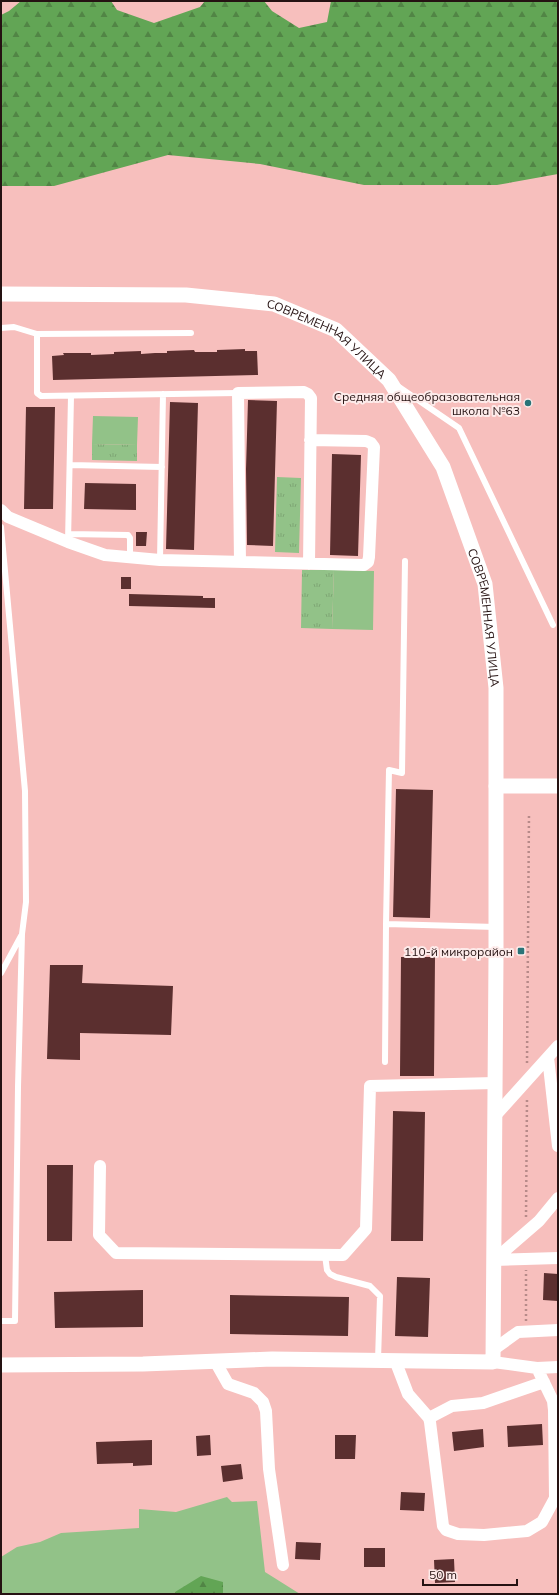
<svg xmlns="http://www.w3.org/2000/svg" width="559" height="1595" viewBox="0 0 559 1595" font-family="Mulish,sans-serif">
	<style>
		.grass { fill: #92c288 }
		.forest { fill: url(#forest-firs) }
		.park { fill: url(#park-tufts) }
		.building { fill: #5b2f2f }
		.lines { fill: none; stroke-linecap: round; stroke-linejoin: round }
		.path { stroke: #b78a89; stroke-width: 2.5; stroke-dasharray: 2 3; stroke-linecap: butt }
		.service { stroke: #fff; stroke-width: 6 }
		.minor { stroke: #fff; stroke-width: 12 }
		.tertiary { stroke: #fff; stroke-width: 15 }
		.poi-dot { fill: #2a7478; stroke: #fdebea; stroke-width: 1.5 }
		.labels { text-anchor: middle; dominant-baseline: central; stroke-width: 4; stroke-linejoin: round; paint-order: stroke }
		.street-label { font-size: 12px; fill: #251212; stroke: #fdebea }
		.poi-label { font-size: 12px; fill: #251212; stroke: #fdebea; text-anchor: end }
	</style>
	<defs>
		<pattern id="forest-firs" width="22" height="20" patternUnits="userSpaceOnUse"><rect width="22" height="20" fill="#62a555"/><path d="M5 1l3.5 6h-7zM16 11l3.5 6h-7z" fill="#518545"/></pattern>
		<pattern id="park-tufts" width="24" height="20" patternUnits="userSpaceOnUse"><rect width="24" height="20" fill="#92c288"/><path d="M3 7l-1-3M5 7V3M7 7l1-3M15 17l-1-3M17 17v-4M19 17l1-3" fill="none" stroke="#7ea674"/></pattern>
	</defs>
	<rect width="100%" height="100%" fill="#f7bfbd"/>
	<path class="grass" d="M 93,416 L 138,417 L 137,445 L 92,444 Z
		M 334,570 L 374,571 L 373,630 L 332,629 Z
		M 227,1497 L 232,1502 L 257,1501 L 265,1572 L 300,1594 L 223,1594 L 223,1582 L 175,1592 L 174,1594 L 1,1594 L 1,1557 L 17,1547 L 40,1542 L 61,1533 L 139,1528 L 139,1509 L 176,1512 Z"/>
	<path class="forest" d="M 21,1 L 111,1 L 117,10 L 154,23 L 200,7 L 205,1 L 264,1 L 272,11 L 299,28 L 327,22 L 331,1 L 558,1 L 558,174 L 497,185 L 364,185 L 260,164 L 168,155 L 54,186 L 1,186 L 1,15 L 9,11 Z
		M 201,1576 L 223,1582 L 223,1594 L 174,1594 L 175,1592 Z"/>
	<path class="park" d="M 92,444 L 137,445 L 137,461 L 92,460 Z
		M 277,477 L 301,478 L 299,553 L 275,552 Z
		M 302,570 L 334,570 L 332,629 L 301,628 Z"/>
	<path class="building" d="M 245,349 L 245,351 L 257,351 L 258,375 L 53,380 L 52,356 L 64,355 L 63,353 L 91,353 L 91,355 L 114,354 L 114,352 L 141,351 L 141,354 L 155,353 L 167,353 L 167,351 L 194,350 L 195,352 L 217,352 L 217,350 Z
		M 248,400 L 277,401 L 273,546 L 247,545 L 246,469 Z
		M 170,402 L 198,403 L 194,550 L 166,549 Z
		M 26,407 L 55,407 L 53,509 L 24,509 Z
		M 332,454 L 361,455 L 358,556 L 330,555 Z
		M 85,483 L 136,484 L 136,510 L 84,509 Z
		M 136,532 L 147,532 L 146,546 L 136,546 Z
		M 121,577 L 131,577 L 131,589 L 121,589 Z
		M 129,594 L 203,596 L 203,598 L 215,598 L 215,608 L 129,606 Z
		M 396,789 L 433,790 L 430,918 L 393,917 Z
		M 401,957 L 435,957 L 434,1076 L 400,1076 Z
		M 50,965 L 83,965 L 82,983 L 173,986 L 171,1035 L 80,1033 L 80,1060 L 47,1059 Z
		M 393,1111 L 425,1112 L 423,1241 L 391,1241 Z
		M 47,1165 L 73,1165 L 72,1241 L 47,1241 Z
		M 544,1273 L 558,1274 L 558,1301 L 543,1300 Z
		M 397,1277 L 430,1278 L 428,1337 L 395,1336 Z
		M 143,1290 L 143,1327 L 55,1328 L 54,1292 Z
		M 230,1295 L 349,1297 L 348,1336 L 230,1334 Z
		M 542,1424 L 543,1445 L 508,1447 L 507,1426 Z
		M 483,1429 L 484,1447 L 454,1451 L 452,1432 Z
		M 210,1435 L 211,1455 L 197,1456 L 196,1436 Z
		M 335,1435 L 356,1435 L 355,1459 L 335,1459 Z
		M 152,1440 L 152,1465 L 133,1466 L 133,1463 L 97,1464 L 96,1442 Z
		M 241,1464 L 243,1479 L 223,1482 L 221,1466 Z
		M 401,1492 L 425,1493 L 424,1511 L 400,1510 Z
		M 296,1542 L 321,1543 L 320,1560 L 295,1559 Z
		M 364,1548 L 385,1548 L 385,1567 L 364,1567 Z
		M 454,1559 L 455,1582 L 435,1583 L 434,1560 Z"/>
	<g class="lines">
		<path class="path" d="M 527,1063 L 529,813
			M 526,1217 L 527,1098
			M 526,1321 L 526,1270"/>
		<path class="service" d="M 1,328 L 14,327 L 37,334 L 37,393 L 41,396 L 238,393
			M 37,334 L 191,333
			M 399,387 L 459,428 L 553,625
			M 70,465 L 162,467
			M 1,527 L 25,791 L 26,902 L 22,934 L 18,1087 L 15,1321 L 1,1321
			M 69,534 L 128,535 L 130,538 L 130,557
			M 68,542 L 71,396
			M 160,560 L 163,394
			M 386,924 L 389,770 L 402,773 L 405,561
			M 1,973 L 21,936
			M 385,1062 L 386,924 L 496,927
			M 325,1255 L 327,1270 L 330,1274 L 336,1277 L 370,1286 L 380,1296 L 378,1360"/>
		<path class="minor" d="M 1,510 L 8,517 L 68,542 L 105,555 L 160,560 L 364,565 L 368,562 L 369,557 L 374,447 L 371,443 L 366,441 L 310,440
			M 240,562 L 238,393 L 304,392 L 308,394 L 311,398 L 309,564
			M 548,1057 L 558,1146
			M 494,1117 L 558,1046
			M 100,1166 L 99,1235 L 116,1253 L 343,1255 L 366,1229 L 370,1086 L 495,1083
			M 494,1260 L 539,1221 L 558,1198
			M 494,1260 L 558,1258
			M 493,1350 L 518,1332 L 558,1330
			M 395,1360 L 408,1394 L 429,1418 L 430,1422 L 443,1526 L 446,1530 L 458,1534 L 484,1535 L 527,1531 L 542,1522 L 555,1498 L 554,1410 L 553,1401 L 537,1368
			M 215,1361 L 228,1384 L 254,1393 L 263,1402 L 266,1411 L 269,1469 L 283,1565
			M 493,1362 L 537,1368 L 558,1367
			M 429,1418 L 452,1406 L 483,1403 L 544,1382"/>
		<g class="tertiary">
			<path id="s1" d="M 1,294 L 186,295 L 274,304 L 336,330 L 389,380 L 443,467 L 485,584 L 496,688 L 496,957 L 493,1362 L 272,1359 L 143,1364 L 1,1365"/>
			<path d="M 496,786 L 558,786"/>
		</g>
	</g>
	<g class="poi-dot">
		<circle cx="528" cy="403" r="4"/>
		<rect x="517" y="947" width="8" height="8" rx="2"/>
	</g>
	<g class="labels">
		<g class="street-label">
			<text stroke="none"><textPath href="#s1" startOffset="337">СОВРЕМЕННАЯ УЛИЦА</textPath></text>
			<text stroke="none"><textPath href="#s1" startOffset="673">СОВРЕМЕННАЯ УЛИЦА</textPath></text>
		</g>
		<g class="poi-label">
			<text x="520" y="396">Средняя общеобразовательная<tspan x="520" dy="14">школа №63</tspan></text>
			<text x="513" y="951">110-й микрорайон</text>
		</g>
	</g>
	<rect width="559" height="1595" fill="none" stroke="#251212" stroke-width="4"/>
	<path d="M423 1579v6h94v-6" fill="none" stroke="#251212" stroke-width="2"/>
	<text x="429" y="1579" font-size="12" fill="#251212" stroke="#fdebea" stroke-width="3" paint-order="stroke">50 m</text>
</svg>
